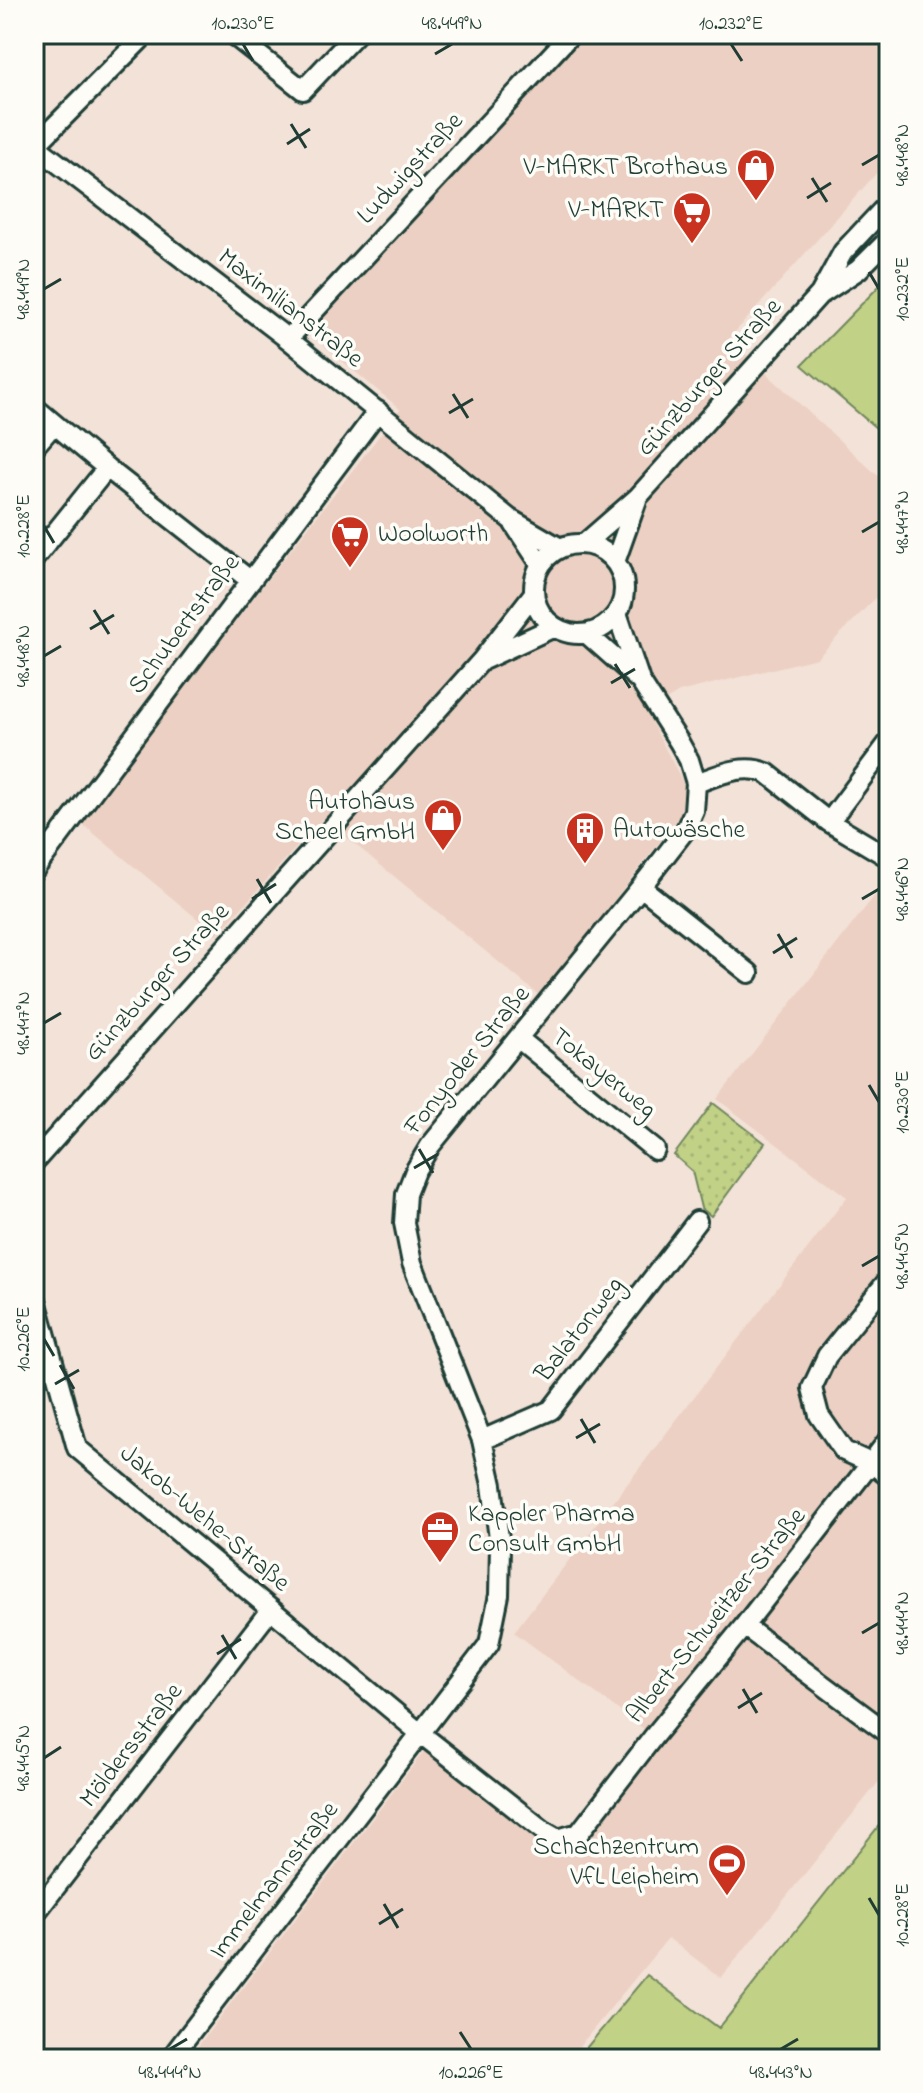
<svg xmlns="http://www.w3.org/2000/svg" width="923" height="2093" viewBox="0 0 923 2093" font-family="'Indie Flower',sans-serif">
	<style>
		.built { fill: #ecd0c3 }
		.grass { fill: url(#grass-dots); stroke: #70875d; stroke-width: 2 }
		.garden { fill: #c1d186; stroke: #70875d; stroke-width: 2 }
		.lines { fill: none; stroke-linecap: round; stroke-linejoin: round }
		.minor-casing { stroke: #1f3d34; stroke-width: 24 }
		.minor { stroke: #fdfcf7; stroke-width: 18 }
		.ticks { fill: none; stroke: #1f3d34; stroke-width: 3 }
		.labels { text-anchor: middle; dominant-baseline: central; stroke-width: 7; stroke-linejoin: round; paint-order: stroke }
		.poi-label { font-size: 26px; fill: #1f3d34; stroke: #fdfcf7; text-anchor: end }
		.street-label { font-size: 26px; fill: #1f3d34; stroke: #fdfcf7 }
		.neatline { fill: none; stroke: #1f3d34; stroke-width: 3 }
		.ticks-label { font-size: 20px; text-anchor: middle; fill: #1f3d34 }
	</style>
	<defs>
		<pattern id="grass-dots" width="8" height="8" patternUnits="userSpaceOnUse" patternTransform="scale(2)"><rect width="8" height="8" fill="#c1d186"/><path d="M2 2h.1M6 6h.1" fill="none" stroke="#a5b474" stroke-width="1.8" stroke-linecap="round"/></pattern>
	</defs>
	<rect width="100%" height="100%" fill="#f3e2d8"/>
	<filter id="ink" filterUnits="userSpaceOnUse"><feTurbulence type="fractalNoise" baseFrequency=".0125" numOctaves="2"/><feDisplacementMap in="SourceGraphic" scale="16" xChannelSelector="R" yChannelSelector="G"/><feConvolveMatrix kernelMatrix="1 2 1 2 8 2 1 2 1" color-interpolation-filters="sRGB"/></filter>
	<g filter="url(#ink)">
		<path class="built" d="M 584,34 L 889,34 L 889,159 L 729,339 L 889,486 L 889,584 L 817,658 L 679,692 L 646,712 L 685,786 L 681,814 L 540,996 L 323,818 L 217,935 L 80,822 L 400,409 L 310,334 Z
			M 889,877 L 889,1769 L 721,1978 L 668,1938 L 569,2059 L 188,2059 L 425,1750 L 551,1851 L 648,1732 L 514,1632 L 847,1197 L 717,1099 Z"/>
		<path class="grass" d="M 713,1103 L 765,1143 L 711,1216 L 701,1208 L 692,1171 L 674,1155 Z"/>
		<path class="garden" d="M 889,276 L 889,439 L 802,365 Z
			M 889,1813 L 889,2059 L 577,2059 L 647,1975 L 719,2028 Z"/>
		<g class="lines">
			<defs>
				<path id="minor" d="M 232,34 L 303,90 L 356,34
					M 34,145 L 288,339 L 510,519 L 560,548
					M 34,147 L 146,34
					M 823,293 L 858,270 L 889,239
					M 288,339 L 571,34
					M 34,407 L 107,468 L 34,559
					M 34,447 L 54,424
					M 107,468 L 251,581
					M 514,524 L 541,565
					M534 589a45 45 0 1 1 90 0a45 45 0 1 1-90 0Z
					M 584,544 L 638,497 L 820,294 L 843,252 L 889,203
					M 615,562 L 637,500
					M 618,616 L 639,678
					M 485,659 L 554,627
					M 696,783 C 719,775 743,763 767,773 L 829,822 L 886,856
					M 829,822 L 889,742
					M 34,870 L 378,411
					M 641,887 L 749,973
					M 519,1039 L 655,1150
					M 34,1162 L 482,660 L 534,593
					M 34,1293 L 77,1448 L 421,1734 L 544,1831 L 558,1839 L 579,1833 L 654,1736 L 744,1626 L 871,1463 L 844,1451 L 819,1415 L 812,1388 L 827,1356 L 889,1279
					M 889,1439 L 871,1463 L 889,1477
					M 482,1440 L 551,1410 L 697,1221
					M 744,1626 L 889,1734
					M 34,1915 L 271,1609
					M 170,2059 L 489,1644 L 499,1595 L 500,1546 L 492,1485 L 482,1440 L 412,1263 L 404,1223 L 406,1194 L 415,1171 L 430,1146 L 641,887 L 686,829 L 694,811 L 696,783 L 689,760 L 679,742 L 640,681 L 587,634"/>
			</defs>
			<use href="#minor" class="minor-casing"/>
			<use href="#minor" class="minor"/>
		</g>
	</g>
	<path class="ticks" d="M 243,44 L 253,61M 731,44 L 742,61M 435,54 L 452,44M 291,124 L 306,148M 287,144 L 310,129M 862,165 L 879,155M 812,178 L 827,202M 807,198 L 831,183M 869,272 L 879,289M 44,289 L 61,279M 453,394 L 468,418M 449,413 L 473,399M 44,526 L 54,543M 862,532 L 879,522M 94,610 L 109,634M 90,629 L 114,615M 44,656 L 61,646M 615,664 L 630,688M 611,683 L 635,669M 257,879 L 271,903M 252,899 L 276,884M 862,899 L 879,889M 778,934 L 792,958M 773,953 L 797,938M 44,1023 L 61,1013M 869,1085 L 879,1102M 419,1149 L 433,1173M 414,1168 L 438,1154M 862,1266 L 879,1256M 44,1339 L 54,1356M 60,1365 L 74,1389M 55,1384 L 79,1370M 581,1419 L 595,1443M 576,1438 L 600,1424M 862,1633 L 879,1623M 222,1635 L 236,1659M 217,1654 L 241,1639M 743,1689 L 757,1713M 738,1708 L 762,1693M 44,1758 L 61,1747M 869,1898 L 879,1915M 384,1904 L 398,1928M 379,1924 L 403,1909M 460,2032 L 471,2049M 170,2049 L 187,2039M 781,2049 L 798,2039"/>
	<defs>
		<symbol id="shop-pin" viewBox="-11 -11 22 30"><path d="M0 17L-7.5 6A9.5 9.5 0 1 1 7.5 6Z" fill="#c8321e" stroke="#fdfcf7"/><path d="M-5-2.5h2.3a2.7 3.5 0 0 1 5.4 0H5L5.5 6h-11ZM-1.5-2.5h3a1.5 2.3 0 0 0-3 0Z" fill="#fff"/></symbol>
		<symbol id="supermarket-pin" viewBox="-11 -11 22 30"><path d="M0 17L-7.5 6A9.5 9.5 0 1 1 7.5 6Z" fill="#c8321e" stroke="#fdfcf7"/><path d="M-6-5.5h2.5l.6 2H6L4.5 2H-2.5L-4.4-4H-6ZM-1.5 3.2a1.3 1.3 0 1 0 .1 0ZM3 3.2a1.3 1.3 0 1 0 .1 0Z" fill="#fff"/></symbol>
		<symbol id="building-pin" viewBox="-11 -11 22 30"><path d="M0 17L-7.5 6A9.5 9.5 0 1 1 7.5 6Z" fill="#c8321e" stroke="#fdfcf7"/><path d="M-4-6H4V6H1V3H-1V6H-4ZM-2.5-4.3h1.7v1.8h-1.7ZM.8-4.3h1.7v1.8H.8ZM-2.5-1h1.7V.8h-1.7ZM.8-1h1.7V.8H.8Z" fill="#fff"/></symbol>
		<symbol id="office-pin" viewBox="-11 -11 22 30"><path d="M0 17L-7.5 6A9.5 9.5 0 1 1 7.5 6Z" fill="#c8321e" stroke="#fdfcf7"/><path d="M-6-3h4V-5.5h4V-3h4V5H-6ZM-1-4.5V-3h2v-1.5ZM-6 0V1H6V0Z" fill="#fff"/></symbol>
		<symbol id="stadium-pin" viewBox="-11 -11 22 30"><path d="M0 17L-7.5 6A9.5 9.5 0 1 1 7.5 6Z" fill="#c8321e" stroke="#fdfcf7"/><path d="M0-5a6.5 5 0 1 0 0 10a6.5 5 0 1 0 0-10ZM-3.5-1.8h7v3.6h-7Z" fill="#fff"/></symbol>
	</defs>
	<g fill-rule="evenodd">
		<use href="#shop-pin" x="734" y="146" width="44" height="60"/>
		<use href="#supermarket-pin" x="670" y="189" width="44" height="60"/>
		<use href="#supermarket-pin" x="328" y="513" width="44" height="60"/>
		<use href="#shop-pin" x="421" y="796" width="44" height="60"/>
		<use href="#building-pin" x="563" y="809" width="44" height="60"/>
		<use href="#office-pin" x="418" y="1508" width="44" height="60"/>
		<use href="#stadium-pin" x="705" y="1841" width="44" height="60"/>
	</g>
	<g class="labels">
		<g class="poi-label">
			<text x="728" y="168">V-MARKT Brothaus</text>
			<text x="664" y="211">V-MARKT</text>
			<text x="378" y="535" text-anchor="start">Woolworth</text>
			<text x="415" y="803">Autohaus<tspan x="415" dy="30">Scheel GmbH</tspan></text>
			<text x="613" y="831" text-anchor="start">Autowäsche</text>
			<text x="468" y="1515" text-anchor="start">Kappler Pharma<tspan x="468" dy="30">Consult GmbH</tspan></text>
			<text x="699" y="1848">Schachzentrum<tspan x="699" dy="30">VfL Leipheim</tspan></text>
		</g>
		<g class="street-label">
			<text transform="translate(411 169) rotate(-47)">Ludwigstraße</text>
			<text transform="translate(290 309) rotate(38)">Maximilianstraße</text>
			<text transform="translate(710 378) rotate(-48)">Günzburger Straße</text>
			<text transform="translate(185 625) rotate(-53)">Schubertstraße</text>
			<text transform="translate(158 983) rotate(-48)">Günzburger Straße</text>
			<text transform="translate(468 1061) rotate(-51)">Fonyoder Straße</text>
			<text transform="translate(603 1074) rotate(39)">Tokayerweg</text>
			<text transform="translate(580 1330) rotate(-52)">Balatonweg</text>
			<text transform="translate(204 1519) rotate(40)">Jakob-Wehe-Straße</text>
			<text transform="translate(717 1616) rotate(-51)">Albert-Schweitzer-Straße</text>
			<text transform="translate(132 1746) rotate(-52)">Möldersstraße</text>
			<text transform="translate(275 1881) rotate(-52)">Immelmannstraße</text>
		</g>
	</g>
	<rect width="923" height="2093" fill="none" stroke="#fdfcf7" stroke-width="88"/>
	<rect x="44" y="44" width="835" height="2005" class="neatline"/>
	<g class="ticks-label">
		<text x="243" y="29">10.230°E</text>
		<text x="452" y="29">48.449°N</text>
		<text x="731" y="29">10.232°E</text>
		<text transform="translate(901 155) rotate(-90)" y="7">48.448°N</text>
		<text transform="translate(22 289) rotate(-90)" y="7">48.449°N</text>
		<text transform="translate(901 289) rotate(-90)" y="7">10.232°E</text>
		<text transform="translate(901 522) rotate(-90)" y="7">48.447°N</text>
		<text transform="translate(22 526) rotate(-90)" y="7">10.228°E</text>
		<text transform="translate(22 656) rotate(-90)" y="7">48.448°N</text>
		<text transform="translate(901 889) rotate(-90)" y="7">48.446°N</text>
		<text transform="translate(22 1023) rotate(-90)" y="7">48.447°N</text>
		<text transform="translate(901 1102) rotate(-90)" y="7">10.230°E</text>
		<text transform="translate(901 1256) rotate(-90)" y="7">48.445°N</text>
		<text transform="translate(22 1339) rotate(-90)" y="7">10.226°E</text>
		<text transform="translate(901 1623) rotate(-90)" y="7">48.444°N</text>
		<text transform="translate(22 1758) rotate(-90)" y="7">48.445°N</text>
		<text transform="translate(901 1915) rotate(-90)" y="7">10.228°E</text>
		<text x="170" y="2078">48.444°N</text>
		<text x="471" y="2078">10.226°E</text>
		<text x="781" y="2078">48.443°N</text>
	</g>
</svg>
